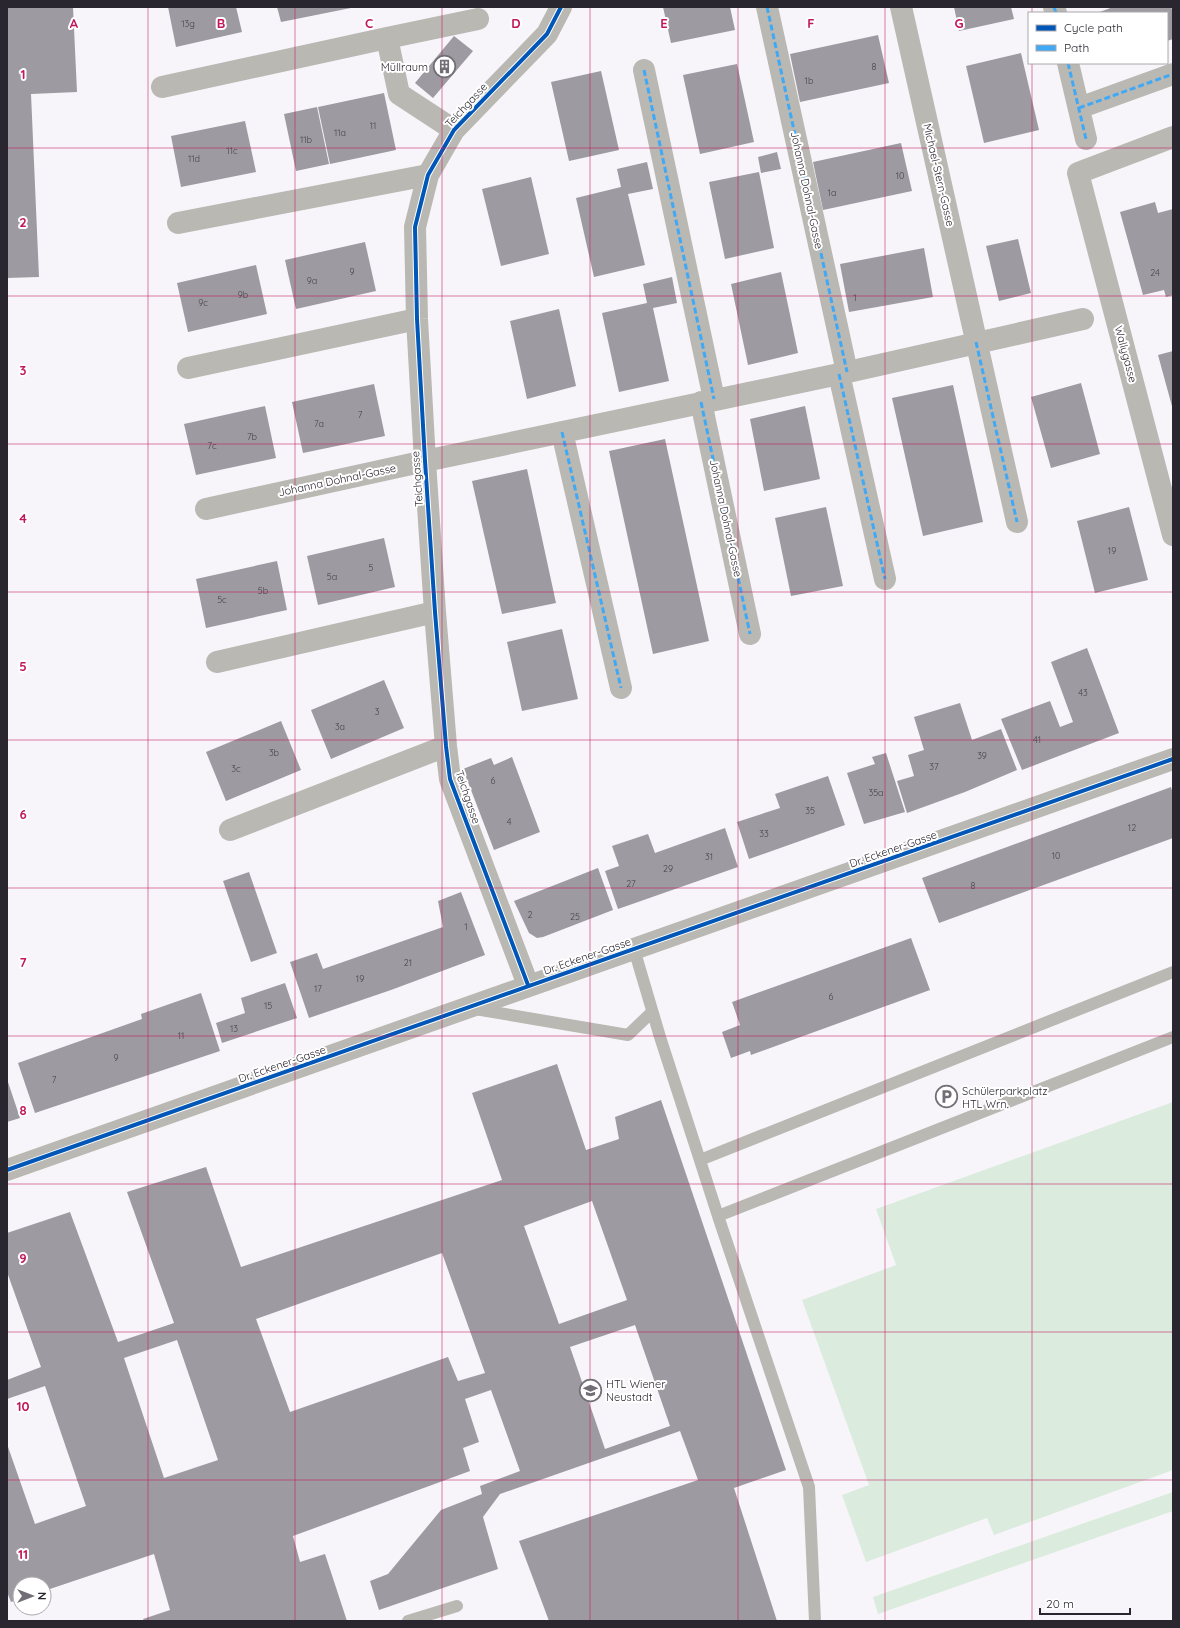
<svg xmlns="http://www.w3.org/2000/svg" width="1180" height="1628" viewBox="0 0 1180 1628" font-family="Quicksand,sans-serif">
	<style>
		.green { fill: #dbecde }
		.building { fill: #9d9aa1; fill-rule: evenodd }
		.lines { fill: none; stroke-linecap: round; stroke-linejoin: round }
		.service { stroke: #b9b8b3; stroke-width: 12 }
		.minor { stroke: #b9b8b3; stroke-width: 22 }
		.quiet { stroke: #3fa9f5; stroke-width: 3; stroke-dasharray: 6 3; stroke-linecap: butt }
		.cycleway-casing { stroke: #fff; stroke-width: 6 }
		.cycleway { stroke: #0057b8; stroke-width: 4 }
		.grid { fill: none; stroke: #c2185b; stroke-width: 1; stroke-opacity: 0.55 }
		.labels { text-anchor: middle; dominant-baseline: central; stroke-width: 4; stroke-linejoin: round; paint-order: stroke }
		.number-label { font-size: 9px; fill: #47434c }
		.poi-label { font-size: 11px; fill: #2a262f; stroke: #fff; text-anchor: start }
		.street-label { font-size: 11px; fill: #2a262f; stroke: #fff }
		.grid-label { font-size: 13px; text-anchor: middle; font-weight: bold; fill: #c2185b; stroke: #fff; stroke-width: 4; stroke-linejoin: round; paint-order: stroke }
	</style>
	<rect width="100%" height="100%" fill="#f7f5fa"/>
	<path class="green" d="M 1173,1102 L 1173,1470 L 994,1535 L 987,1518 L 866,1562 L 842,1495 L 869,1485 L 802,1300 L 896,1265 L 876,1209 Z
		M 1173,1492 L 1173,1511 L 878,1614 L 873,1597 Z"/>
	<path class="building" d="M 7,7 L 73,7 L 77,92 L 31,94 L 39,277 L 7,278 Z
		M 168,7 L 236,7 L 242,32 L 176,47 Z
		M 277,7 L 351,7 L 351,8 L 281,22 Z
		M 663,7 L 730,7 L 735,30 L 671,43 Z
		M 954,7 L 1011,7 L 1014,19 L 959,31 Z
		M 1113,7 L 1171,7 L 1173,12 L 1173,39 L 1167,41 L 1167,13 L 1097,13 Z
		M 878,35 L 889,83 L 800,102 L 790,54 Z
		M 454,36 L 473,51 L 433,98 L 415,83 Z
		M 1021,53 L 1039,130 L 984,143 L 966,66 Z
		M 737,64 L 754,142 L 700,154 L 683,75 Z
		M 601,71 L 619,150 L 569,161 L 551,82 Z
		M 384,93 L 396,150 L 330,164 L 318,107 Z
		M 317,107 L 329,164 L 296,171 L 284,114 Z
		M 245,121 L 256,172 L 181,187 L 171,136 Z
		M 901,143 L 912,191 L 823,210 L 813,162 Z
		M 777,152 L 781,169 L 761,173 L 758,157 Z
		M 647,162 L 653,189 L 628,194 L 645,265 L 594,277 L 576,198 L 621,187 L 617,169 Z
		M 759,172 L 774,248 L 725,259 L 709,182 Z
		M 531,177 L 549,254 L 501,266 L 482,189 Z
		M 1155,202 L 1158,213 L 1173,209 L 1173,295 L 1166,297 L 1164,290 L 1143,295 L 1120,212 Z
		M 1018,239 L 1031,293 L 999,301 L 986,246 Z
		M 365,242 L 376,291 L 296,309 L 285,260 Z
		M 924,248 L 933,297 L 849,312 L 840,264 Z
		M 256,265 L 267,314 L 188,332 L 177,283 Z
		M 781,272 L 798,353 L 748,365 L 731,284 Z
		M 672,277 L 677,303 L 653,308 L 669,381 L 619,392 L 602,313 L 647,303 L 643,284 Z
		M 559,309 L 576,386 L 527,399 L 510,321 Z
		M 1173,351 L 1173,410 L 1158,355 Z
		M 1081,383 L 1100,454 L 1051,468 L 1031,397 Z
		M 374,384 L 385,436 L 303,453 L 292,402 Z
		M 953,385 L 983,522 L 923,536 L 892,398 Z
		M 265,406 L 276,458 L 196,475 L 184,424 Z
		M 805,406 L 820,479 L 764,491 L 750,419 Z
		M 665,439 L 709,641 L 653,654 L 609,451 Z
		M 527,469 L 556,603 L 502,614 L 472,481 Z
		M 826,507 L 843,586 L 791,596 L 775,518 Z
		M 1129,507 L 1148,580 L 1095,593 L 1077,521 Z
		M 384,538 L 395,587 L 318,605 L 307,556 Z
		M 277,561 L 287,610 L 206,628 L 196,579 Z
		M 562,629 L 578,699 L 522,711 L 507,642 Z
		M 1087,648 L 1119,733 L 1022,770 L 1001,719 L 1050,701 L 1060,727 L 1073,722 L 1051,662 Z
		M 384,680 L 404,728 L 331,759 L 311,710 Z
		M 960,703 L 972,740 L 1001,729 L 1017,770 L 965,792 L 907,813 L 897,781 L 914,776 L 908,755 L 924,750 L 914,717 Z
		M 281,721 L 301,770 L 226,801 L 206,752 Z
		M 886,753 L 905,812 L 864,824 L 847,773 L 875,764 L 872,757 Z
		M 512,757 L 540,832 L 494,850 L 463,769 L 491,758 L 494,765 Z
		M 828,776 L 845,825 L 749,859 L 737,822 L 780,808 L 775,794 Z
		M 1171,787 L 1173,794 L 1173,838 L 939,923 L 922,878 Z
		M 725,828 L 738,867 L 618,909 L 605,871 L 619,866 L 612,846 L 648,834 L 655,853 Z
		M 598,868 L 613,910 L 543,937 L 537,938 L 529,933 L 514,901 Z
		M 249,872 L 277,953 L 251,962 L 223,881 Z
		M 461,892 L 485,955 L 391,990 L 309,1018 L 290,962 L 317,953 L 323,969 L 443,927 L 438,901 Z
		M 911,938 L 930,990 L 751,1055 L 750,1051 L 731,1058 L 722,1032 L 740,1025 L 732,1002 Z
		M 285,983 L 297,1018 L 222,1043 L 216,1023 L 245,1013 L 241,998 Z
		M 201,993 L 220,1051 L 35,1113 L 18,1063 L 142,1019 L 141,1014 Z
		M 557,1064 L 586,1150 L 619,1139 L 615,1117 L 661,1100 L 786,1470 L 734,1488 L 777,1621 L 549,1621 L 519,1541 L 698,1480 L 680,1431 L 500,1494 L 483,1517 L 498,1569 L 379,1610 L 370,1581 L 388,1574 L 441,1510 L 482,1494 L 480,1486 L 520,1471 L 491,1390 L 465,1399 L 479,1442 L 463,1448 L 470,1471 L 293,1536 L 300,1562 L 325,1554 L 347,1621 L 144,1621 L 143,1619 L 170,1610 L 154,1554 L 44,1591 L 44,1584 L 20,1584 L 20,1599 L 11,1602 L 7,1592 L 7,1444 L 35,1524 L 86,1506 L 45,1386 L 7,1399 L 7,1380 L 41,1367 L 7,1272 L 7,1233 L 70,1212 L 118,1342 L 174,1323 L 127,1192 L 206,1167 L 241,1267 L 502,1180 L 472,1093 ZM 592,1201 L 627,1300 L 559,1324 L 524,1226 ZM 442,1253 L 485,1373 L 458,1381 L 448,1357 L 290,1412 L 256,1319 ZM 635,1325 L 670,1426 L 605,1449 L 570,1347 ZM 177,1340 L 218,1460 L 164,1478 L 124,1358 Z
		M 7,1079 L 20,1118 L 7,1122 Z"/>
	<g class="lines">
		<path class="service" d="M 634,949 L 660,1037 L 718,1216 L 1173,1037
			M 475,1009 L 628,1035 L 652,1012
			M 700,1160 L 1173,972
			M 718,1216 L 809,1487 L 815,1621
			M 408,1621 L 457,1606"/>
		<path class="minor" d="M 767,7 L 847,372
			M 901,7 L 1017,522
			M 1054,7 L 1056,13
			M 1068,63 L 1086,139
			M 644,70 L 714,399
			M 162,87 L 387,38
			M 1079,108 L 1173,74
			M 454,130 L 399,94 L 387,38 L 478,19
			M 1173,137 L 1078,173 L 1173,535
			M 178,223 L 428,175
			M 188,368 L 417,319
			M 839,374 L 885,579
			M 701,402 L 750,634
			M 562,432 L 621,688
			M 206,509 L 425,461 L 839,374 L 1083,319
			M 217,662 L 435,612
			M 230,830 L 446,746
			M 528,985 L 450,779 L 446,746 L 435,612 L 425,461 L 417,319 L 415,227 L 428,175 L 454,130 L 547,34 L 561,7
			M 7,1170 L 1173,759"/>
		<path class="quiet" d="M 767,7 L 847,372
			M 1054,7 L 1056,13
			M 1068,63 L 1086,139
			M 644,70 L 714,399
			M 1079,108 L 1173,74
			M 976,342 L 1017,522
			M 839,374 L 885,579
			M 701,402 L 750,634
			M 562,432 L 621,688"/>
		<defs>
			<path id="cycleway" d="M 528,985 L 450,779 L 446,746 L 435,612 L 425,461 L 417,319 L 415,227 L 428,175 L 454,130 L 547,34 L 561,7
				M 7,1170 L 1173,759"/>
		</defs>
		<use href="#cycleway" class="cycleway-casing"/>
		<use href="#cycleway" class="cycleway"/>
	</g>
	<path class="grid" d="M 148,7 L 148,1621M 295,7 L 295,1621M 442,7 L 442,1621M 590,7 L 590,1621M 738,7 L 738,1621M 885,7 L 885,1621M 1032,7 L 1032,13M 1032,63 L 1032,1621M 7,148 L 1173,148M 7,296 L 1173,296M 7,444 L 1173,444M 7,592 L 1173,592M 7,740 L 1173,740M 7,888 L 1173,888M 7,1036 L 1173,1036M 7,1184 L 1173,1184M 7,1332 L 1173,1332M 7,1480 L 1173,1480"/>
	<defs>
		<symbol id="building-ring" viewBox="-11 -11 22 22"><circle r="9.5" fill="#fff" stroke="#726e76" stroke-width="1.5"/><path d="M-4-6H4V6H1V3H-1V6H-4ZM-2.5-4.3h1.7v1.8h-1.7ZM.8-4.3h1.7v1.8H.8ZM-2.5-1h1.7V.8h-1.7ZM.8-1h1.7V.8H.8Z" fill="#726e76"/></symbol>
		<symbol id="parking-ring" viewBox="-11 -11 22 22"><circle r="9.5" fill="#fff" stroke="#726e76" stroke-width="1.5"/><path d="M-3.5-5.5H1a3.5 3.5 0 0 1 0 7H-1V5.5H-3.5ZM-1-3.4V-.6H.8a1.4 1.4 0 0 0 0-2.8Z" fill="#726e76"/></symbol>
		<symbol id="school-ring" viewBox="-11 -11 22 22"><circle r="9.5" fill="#fff" stroke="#726e76" stroke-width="1.5"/><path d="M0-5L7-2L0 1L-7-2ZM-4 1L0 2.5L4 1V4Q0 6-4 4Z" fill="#726e76"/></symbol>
	</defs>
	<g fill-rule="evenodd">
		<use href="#building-ring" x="432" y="54" width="25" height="25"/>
		<use href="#parking-ring" x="934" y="1084" width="25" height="25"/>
		<use href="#school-ring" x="578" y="1378" width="25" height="25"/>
	</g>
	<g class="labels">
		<g class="number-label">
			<text x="188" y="23">13g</text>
			<text x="874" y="66">8</text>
			<text x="809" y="80">1b</text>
			<text x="373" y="125">11</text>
			<text x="340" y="132">11a</text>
			<text x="306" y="139">11b</text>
			<text x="232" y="150">11c</text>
			<text x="194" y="158">11d</text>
			<text x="900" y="175">10</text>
			<text x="832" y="192">1a</text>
			<text x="352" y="271">9</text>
			<text x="1155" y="272">24</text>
			<text x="312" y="280">9a</text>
			<text x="243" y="294">9b</text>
			<text x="855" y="297">1</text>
			<text x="203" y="302">9c</text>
			<text x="360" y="414">7</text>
			<text x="319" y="423">7a</text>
			<text x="252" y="436">7b</text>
			<text x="212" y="445">7c</text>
			<text x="1112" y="550">19</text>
			<text x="371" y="567">5</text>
			<text x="332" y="576">5a</text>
			<text x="263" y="590">5b</text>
			<text x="222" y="599">5c</text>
			<text x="1083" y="692">43</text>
			<text x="377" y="711">3</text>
			<text x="340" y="726">3a</text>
			<text x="1037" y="739">41</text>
			<text x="274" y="752">3b</text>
			<text x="982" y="755">39</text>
			<text x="934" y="766">37</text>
			<text x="236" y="768">3c</text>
			<text x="493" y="780">6</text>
			<text x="876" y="792">35a</text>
			<text x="810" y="810">35</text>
			<text x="509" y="821">4</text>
			<text x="1132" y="827">12</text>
			<text x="764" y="833">33</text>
			<text x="1056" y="855">10</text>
			<text x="709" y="856">31</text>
			<text x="668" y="868">29</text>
			<text x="631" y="883">27</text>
			<text x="973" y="885">8</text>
			<text x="530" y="914">2</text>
			<text x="575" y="916">25</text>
			<text x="466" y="926">1</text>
			<text x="408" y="962">21</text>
			<text x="360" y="978">19</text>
			<text x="318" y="988">17</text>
			<text x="831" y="996">6</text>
			<text x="268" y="1005">15</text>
			<text x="234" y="1028">13</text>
			<text x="181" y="1035">11</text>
			<text x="116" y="1057">9</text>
			<text x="54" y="1079">7</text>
		</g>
		<g class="poi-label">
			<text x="428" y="67" text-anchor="end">Müllraum</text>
			<text x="962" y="1091">Schülerparkplatz<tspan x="962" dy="13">HTL Wrn.</tspan></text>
			<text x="606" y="1384">HTL Wiener<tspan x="606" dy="13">Neustadt</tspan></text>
		</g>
		<g class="street-label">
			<text transform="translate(466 105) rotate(-47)">Teichgasse</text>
			<text transform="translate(939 175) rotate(77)">Michael-Stern-Gasse</text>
			<text transform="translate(807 190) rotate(78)">Johanna Dohnal-Gasse</text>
			<text transform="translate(1126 354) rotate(75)">Wallygasse</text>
			<text transform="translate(417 479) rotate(-94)">Teichgasse</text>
			<text transform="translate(337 480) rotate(-12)">Johanna Dohnal-Gasse</text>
			<text transform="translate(726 518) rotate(78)">Johanna Dohnal-Gasse</text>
			<text transform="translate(468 797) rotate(71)">Teichgasse</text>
			<text transform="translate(893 849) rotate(-19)">Dr. Eckener-Gasse</text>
			<text transform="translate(587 956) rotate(-19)">Dr. Eckener-Gasse</text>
			<text transform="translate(282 1064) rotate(-19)">Dr. Eckener-Gasse</text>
		</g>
	</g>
	<g class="grid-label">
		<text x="74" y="28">A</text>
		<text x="221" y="28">B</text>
		<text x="369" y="28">C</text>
		<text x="516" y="28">D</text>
		<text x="664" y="28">E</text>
		<text x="811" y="28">F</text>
		<text x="959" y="28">G</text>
		<text x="23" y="79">1</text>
		<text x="23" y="227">2</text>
		<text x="23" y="375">3</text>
		<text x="23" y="523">4</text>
		<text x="23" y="671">5</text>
		<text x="23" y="819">6</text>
		<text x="23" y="967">7</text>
		<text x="23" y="1115">8</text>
		<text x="23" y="1263">9</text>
		<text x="23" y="1411">10</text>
		<text x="23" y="1559">11</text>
	</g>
	<rect width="1180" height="1628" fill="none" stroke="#2a262f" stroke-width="16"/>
	<rect x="1028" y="12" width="140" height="52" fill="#ffffff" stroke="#aaa8ac"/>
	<rect x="1036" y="25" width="20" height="6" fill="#0057b8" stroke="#aaa8ac"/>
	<text x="1064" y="32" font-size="12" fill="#2a262f">Cycle path</text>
	<rect x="1036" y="45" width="20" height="6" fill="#3fa9f5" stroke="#aaa8ac"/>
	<text x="1064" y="52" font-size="12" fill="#2a262f">Path</text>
	<g transform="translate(32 1596) rotate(90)"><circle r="19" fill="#ffffff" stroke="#aaa8ac"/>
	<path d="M0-3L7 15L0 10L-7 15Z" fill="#726e76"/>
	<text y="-6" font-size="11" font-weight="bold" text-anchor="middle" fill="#2a262f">N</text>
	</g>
	<path d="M1040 1608v6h90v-6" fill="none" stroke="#2a262f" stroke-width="2"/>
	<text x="1046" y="1608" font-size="12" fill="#2a262f" stroke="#ffffff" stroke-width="3" paint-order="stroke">20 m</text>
</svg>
